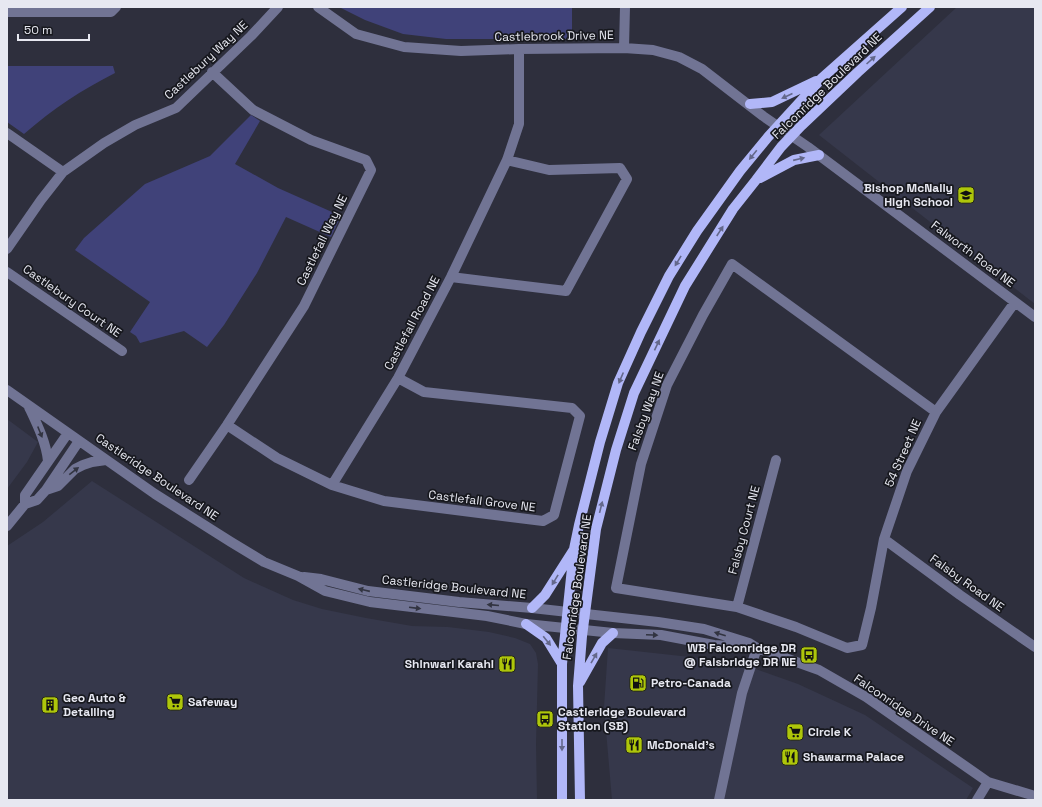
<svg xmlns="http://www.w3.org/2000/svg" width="1042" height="807" viewBox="0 0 1042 807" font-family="'Space Grotesk',sans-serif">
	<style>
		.built { fill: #36384b }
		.green { fill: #404279 }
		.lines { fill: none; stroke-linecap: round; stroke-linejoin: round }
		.minor { stroke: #717494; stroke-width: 10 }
		.major { stroke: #b1b7f8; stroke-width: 10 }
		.oneway { fill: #64688b }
		.oneway2 { fill: #323441 }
		.labels { text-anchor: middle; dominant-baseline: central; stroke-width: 3.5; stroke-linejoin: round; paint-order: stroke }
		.street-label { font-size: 12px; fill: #e7e8f1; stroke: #17181e }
		.poi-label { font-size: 12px; font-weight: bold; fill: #e7e8f1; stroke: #17181e; text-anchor: start }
	</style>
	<rect width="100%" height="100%" fill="#2e2f3d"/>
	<path class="built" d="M 957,7 L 1035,7 L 1035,304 L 819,135 Z
		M 7,419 L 38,442 L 27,462 L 7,489 Z
		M 92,481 L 244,578 L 293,600 L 322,609 L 366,618 L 412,626 L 448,627 L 489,632 L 515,638 L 530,644 L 536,653 L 538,664 L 536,744 L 537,800 L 7,800 L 7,546 L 43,522 Z
		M 608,648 L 736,662 L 798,684 L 865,715 L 973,788 L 966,800 L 612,800 L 604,707 Z"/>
	<path class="green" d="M 339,7 L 572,7 L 572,39 L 446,39 L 403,34 L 365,20 Z
		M 7,66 L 113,66 L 115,73 C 80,91 54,108 24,134 L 7,122 Z
		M 251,115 L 260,121 L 235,164 L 278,188 L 341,216 L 331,237 L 286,217 L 257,273 L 224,325 L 207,347 L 184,331 L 140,343 L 136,336 L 130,332 L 150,302 L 75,250 L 84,238 L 145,184 L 210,156 Z"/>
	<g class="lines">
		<path class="minor" d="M 318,7 L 356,34 L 404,47 L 461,51 L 519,49 L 624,48 L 653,50 L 679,57 L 702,69 L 763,116 L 808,147 L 1035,317
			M 7,12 L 111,12 L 116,7
			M 624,48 L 625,7
			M 7,133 L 63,172
			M 7,249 L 41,200 L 63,172 L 104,143 L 135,125 L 176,108 L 251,36 L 278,7
			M 7,272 L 122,351
			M 451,277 L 566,291 L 627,179 L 620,168 L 549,170 L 507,160
			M 7,390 L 155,494 L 231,542 L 264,562 L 298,576 L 325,591 L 370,602 L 487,616 L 526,624 L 613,633 L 661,635 L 714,645 L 757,648
			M 29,407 C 37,424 46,442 48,461
			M 936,412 L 732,264 L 703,315 L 667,385 L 641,464 L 616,588 L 737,607 L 796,627 L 847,648 L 862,645 L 871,608 L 884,539 L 907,471 L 936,412 L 1015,302
			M 227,425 L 277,458 L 332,485 L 398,378 L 451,277 L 507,160 L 519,124 L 519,49
			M 189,480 L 227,425 L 304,306 L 371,170 L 366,160 L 311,140 L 253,110 L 212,72
			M 332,485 L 384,501 L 543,521 L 554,515 L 580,416 L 572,408 L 424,392 L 398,378
			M 46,490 L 58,486 L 75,469 L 83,465 L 92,462 L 106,460
			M 25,504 L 25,495 L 68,433
			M 7,526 L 25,504 L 37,500 L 46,490 L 79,441
			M 884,539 L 960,595 L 1035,647
			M 304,577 L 321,579 L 368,591 L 459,602 L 532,608 L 658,622 L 704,629 L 749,643 L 757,648 L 819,670 L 866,697 L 988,782 L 1035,796
			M 737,607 L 776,460
			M 719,800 L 742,693 L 757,648
			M 977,800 L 988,782"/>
		<path class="major" d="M 750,104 L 772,102 L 816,81
			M 760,178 L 794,160 L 819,155
			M 532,608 L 545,595 L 573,551
			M 526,624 L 546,638 L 562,664
			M 580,682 L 602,643 L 613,633
			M 562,800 L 562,664 L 574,549 L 579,525 L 600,442 L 618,383 L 641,332 L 669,276 L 697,231 L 740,171 L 768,137 L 822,78 L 902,7
			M 580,800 L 578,686 L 582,636 L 596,529 L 616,450 L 634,393 L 685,286 L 733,209 L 756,180 L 781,147 L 801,126 L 858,72 L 930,7"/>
	</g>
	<defs><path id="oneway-solid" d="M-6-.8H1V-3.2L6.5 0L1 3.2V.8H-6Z"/></defs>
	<g class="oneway">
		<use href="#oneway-solid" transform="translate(871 60) rotate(-42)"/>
		<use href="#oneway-solid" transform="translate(787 96) rotate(156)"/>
		<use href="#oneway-solid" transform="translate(753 155) rotate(129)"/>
		<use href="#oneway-solid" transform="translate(799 159) rotate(-13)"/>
		<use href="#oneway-solid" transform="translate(720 231) rotate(-57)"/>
		<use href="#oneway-solid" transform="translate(678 261) rotate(121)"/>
		<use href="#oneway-solid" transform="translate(657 345) rotate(-65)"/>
		<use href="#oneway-solid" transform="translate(621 378) rotate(113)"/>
		<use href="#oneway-solid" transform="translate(601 507) rotate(-76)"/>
		<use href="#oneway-solid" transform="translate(555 580) rotate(121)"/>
		<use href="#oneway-solid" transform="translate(547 641) rotate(51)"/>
		<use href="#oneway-solid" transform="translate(594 658) rotate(-60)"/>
		<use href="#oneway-solid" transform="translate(562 745) rotate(90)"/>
	</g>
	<g class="oneway2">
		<use href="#oneway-solid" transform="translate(40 432) rotate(68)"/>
		<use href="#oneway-solid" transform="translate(74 471) rotate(-38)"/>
		<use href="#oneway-solid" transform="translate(364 590) rotate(-167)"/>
		<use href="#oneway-solid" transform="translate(493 605) rotate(-175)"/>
		<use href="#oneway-solid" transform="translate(415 608) rotate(7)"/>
		<use href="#oneway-solid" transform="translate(720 634) rotate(-163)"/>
		<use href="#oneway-solid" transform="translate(652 635) rotate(3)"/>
	</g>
	<defs>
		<symbol id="school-square" viewBox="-11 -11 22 22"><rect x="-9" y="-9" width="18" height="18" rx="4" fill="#aec60a" stroke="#17181e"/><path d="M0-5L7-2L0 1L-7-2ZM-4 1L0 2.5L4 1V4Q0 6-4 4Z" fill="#111"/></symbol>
		<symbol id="bus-square" viewBox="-11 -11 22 22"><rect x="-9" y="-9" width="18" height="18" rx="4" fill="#aec60a" stroke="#17181e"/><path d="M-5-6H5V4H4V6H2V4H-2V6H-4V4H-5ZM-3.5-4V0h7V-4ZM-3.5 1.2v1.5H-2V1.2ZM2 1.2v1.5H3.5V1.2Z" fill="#111"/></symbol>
		<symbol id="restaurant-square" viewBox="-11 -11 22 22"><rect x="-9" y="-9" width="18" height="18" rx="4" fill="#aec60a" stroke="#17181e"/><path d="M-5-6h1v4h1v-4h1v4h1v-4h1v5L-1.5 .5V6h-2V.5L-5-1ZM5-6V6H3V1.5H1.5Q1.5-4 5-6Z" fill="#111"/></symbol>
		<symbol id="fuel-square" viewBox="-11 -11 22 22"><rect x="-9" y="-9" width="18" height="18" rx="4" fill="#aec60a" stroke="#17181e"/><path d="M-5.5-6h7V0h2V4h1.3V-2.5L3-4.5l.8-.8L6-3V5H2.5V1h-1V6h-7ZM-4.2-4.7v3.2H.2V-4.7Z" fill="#111"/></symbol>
		<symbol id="supermarket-square" viewBox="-11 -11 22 22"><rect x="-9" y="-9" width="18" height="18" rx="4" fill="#aec60a" stroke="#17181e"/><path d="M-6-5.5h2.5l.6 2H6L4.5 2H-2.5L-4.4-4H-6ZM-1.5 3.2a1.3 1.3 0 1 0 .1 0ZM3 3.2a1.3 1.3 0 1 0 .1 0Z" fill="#111"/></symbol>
		<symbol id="building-square" viewBox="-11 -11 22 22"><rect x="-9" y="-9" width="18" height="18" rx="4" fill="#aec60a" stroke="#17181e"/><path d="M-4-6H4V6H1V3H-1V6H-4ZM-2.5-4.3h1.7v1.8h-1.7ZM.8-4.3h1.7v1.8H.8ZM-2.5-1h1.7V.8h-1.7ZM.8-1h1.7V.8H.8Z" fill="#111"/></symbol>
	</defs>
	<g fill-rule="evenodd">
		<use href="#school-square" x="956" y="185" width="20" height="20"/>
		<use href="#bus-square" x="799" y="645" width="20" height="20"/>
		<use href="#restaurant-square" x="497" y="654" width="20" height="20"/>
		<use href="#fuel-square" x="628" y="673" width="20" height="20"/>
		<use href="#supermarket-square" x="165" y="692" width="20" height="20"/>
		<use href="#building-square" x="40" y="695" width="20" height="20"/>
		<use href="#bus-square" x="535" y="709" width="20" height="20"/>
		<use href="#supermarket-square" x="785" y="722" width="20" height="20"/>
		<use href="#restaurant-square" x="624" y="735" width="20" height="20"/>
		<use href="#restaurant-square" x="780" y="747" width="20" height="20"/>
	</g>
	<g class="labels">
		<g class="street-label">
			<text transform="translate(554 36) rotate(-1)">Castlebrook Drive NE</text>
			<text transform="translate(206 60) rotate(-43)">Castlebury Way NE</text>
			<text transform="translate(827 86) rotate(-44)">Falconridge Boulevard NE</text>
			<text transform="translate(322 240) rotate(-64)">Castlefall Way NE</text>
			<text transform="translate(973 254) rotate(37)">Falworth Road NE</text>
			<text transform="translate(72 301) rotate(35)">Castlebury Court NE</text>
			<text transform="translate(412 323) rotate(-62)">Castlefall Road NE</text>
			<text transform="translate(646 411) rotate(-70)">Falsby Way NE</text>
			<text transform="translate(903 453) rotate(-66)">54 Street NE</text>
			<text transform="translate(157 477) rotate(34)">Castleridge Boulevard NE</text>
			<text transform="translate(482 501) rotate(7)">Castlefall Grove NE</text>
			<text transform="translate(744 530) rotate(-75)">Falsby Court NE</text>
			<text transform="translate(967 583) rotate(36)">Falsby Road NE</text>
			<text transform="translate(454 587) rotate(6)">Castleridge Boulevard NE</text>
			<text transform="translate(577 587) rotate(-82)">Falconridge Boulevard NE</text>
			<text transform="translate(904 710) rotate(34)">Falconridge Drive NE</text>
		</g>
		<g class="poi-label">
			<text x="953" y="188" text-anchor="end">Bishop McNally<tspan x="953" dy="14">High School</tspan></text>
			<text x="796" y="648" text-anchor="end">WB Falconridge DR<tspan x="796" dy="14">@ Falsbridge DR NE</tspan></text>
			<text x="494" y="664" text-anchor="end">Shinwari Karahi</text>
			<text x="651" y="683">Petro-Canada</text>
			<text x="63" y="698">Geo Auto &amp;<tspan x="63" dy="14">Detailing</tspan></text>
			<text x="188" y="702">Safeway</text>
			<text x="558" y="712">Castleridge Boulevard<tspan x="558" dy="14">Station (SB)</tspan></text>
			<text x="808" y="732">Circle K</text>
			<text x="647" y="745">McDonald's</text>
			<text x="803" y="757">Shawarma Palace</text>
		</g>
	</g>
	<rect width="1042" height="807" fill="none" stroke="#e7e8f1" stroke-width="16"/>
	<path d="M18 34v6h71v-6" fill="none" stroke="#e7e8f1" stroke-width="2"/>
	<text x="24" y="34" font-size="12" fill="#e7e8f1" stroke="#17181e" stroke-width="3" paint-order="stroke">50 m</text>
</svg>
